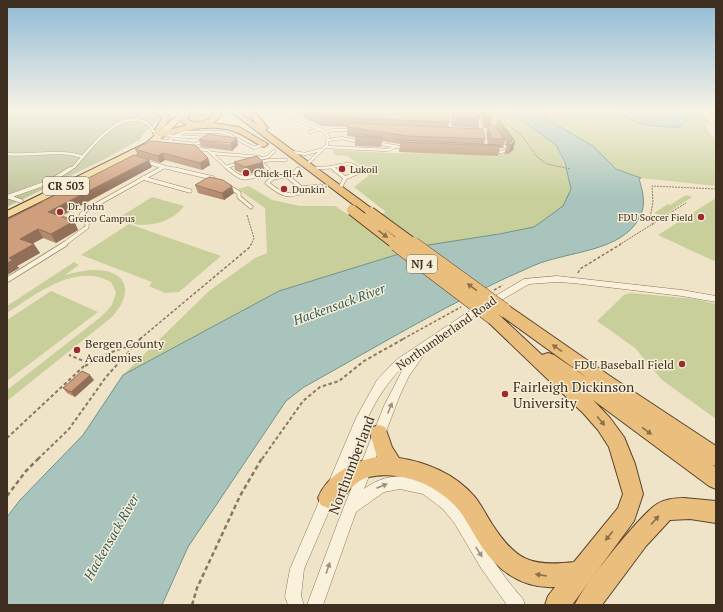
<svg xmlns="http://www.w3.org/2000/svg" width="723" height="612" viewBox="0 0 723 612" font-family="'PT Serif',serif">
	<style>
		.green { fill: #c9cf9b }
		.cemetery { fill: #bfc49a }
		.water { fill: #a9c4bc; stroke: #6f938a }
		.lines { fill: none; stroke-linecap: round; stroke-linejoin: round }
		.service-far2-casing { stroke: #8d765c; stroke-width: 3.5 }
		.service-far1-casing { stroke: #8d765c; stroke-width: 4.5 }
		.service-casing { stroke: #8d765c; stroke-width: 6 }
		.minor-casing { stroke: #8d765c; stroke-width: 1 }
		.primary-casing { stroke: #5b4430; stroke-width: 2 }
		.trunk-casing { stroke: #5b4430; stroke-width: 2 }
		.path-far3 { stroke: #8d765c; stroke-width: 1; stroke-dasharray: 2 1; stroke-linecap: butt }
		.path-far2 { stroke: #8d765c; stroke-width: 1.5; stroke-dasharray: 3 2; stroke-linecap: butt }
		.path-far1 { stroke: #8d765c; stroke-width: 2; stroke-dasharray: 3.5 2.5; stroke-linecap: butt }
		.path { stroke: #8d765c; stroke-width: 2.5; stroke-dasharray: 4.5 3; stroke-linecap: butt }
		.service-far2 { stroke: #faf1dc; stroke-width: 2.5 }
		.service-far1 { stroke: #faf1dc; stroke-width: 3.5 }
		.service { stroke: #faf1dc; stroke-width: 4.5 }
		.minor { fill: #faf1dc; fill-rule: evenodd }
		.primary { fill: #f3d9a0; fill-rule: evenodd }
		.trunk { fill: #eabe7c; fill-rule: evenodd }
		.trunk-bridge-far1-casing { stroke: #5b4430; stroke-width: 12; stroke-linecap: butt }
		.trunk-bridge-casing { stroke: #5b4430; stroke-width: 15; stroke-linecap: butt }
		.trunk-bridge-far1 { stroke: #eabe7c; stroke-width: 10 }
		.trunk-bridge { stroke: #eabe7c; stroke-width: 14 }
		.wall { fill: #b2896c }
		.shaded-wall { fill: #916f58 }
		.building { fill: #cf9f7d; stroke: #916f58 }
		.oneway { fill: #8b6f49 }
		.oneway2 { fill: #9c907e }
		.poi-dot { fill: #9e2a2b; stroke: #f7eed8; stroke-width: 1.5 }
		.labels { text-anchor: middle; dominant-baseline: central; stroke-width: 3; stroke-linejoin: round; paint-order: stroke }
		.far-poi-label { font-size: 10px; fill: #3d2e20; stroke: #f7eed8; text-anchor: start }
		.shield { fill: #f7eed8; stroke: #756857; stroke-width: 1 }
		.shield-label { font-size: 11px; font-weight: bold; fill: #3d2e20 }
		.street-label { font-size: 12px; fill: #3d2e20; stroke: #f7eed8 }
		.poi-label { font-size: 12px; fill: #3d2e20; stroke: #f7eed8; text-anchor: start }
		.water-label { font-size: 13px; font-style: italic; fill: #2f5d5a; stroke: #f7eed8 }
		.near-poi-label { font-size: 14px; fill: #3d2e20; stroke: #f7eed8; text-anchor: start }
		.near-street-label { font-size: 14px; fill: #3d2e20; stroke: #f7eed8 }
	</style>
	<rect width="100%" height="100%" fill="#f0e4c8"/>
	<path class="green" d="M 194,111 L 213,111 L 215,116 C 205,122 197,124 187,119 Z
		M 486,111 L 514,111 L 516,116 L 556,145 L 568,174 L 571,189 L 563,206 L 534,227 L 499,234 L 428,245 L 279,291 L 123,375 L 209,291 L 255,258 L 267,253 L 265,208 L 238,189 L 249,186 L 272,200 L 300,206 L 335,206 L 359,222 L 386,212 L 354,187 L 368,176 L 367,170 L 347,156 L 334,155 L 333,150 L 390,153 L 508,154 L 513,150 L 498,130 L 491,129 Z
		M 543,111 L 617,111 L 638,122 L 658,127 L 680,127 L 686,115 L 681,111 L 697,111 L 707,122 C 706,130 710,135 716,139 L 716,186 L 641,178 L 616,169 L 593,146 L 548,120 Z
		M 686,195 L 692,197 L 663,216 L 654,213 L 668,204 L 670,205 Z
		M 152,197 L 184,206 C 172,224 137,232 120,217 Z
		M 716,198 L 716,262 L 658,235 Z
		M 129,224 L 221,256 L 179,292 L 165,293 L 149,286 L 152,282 L 81,255 Z
		M 74,262 L 79,265 L 65,275 C 76,272 86,270 97,270 C 131,272 132,295 112,317 L 7,401 L 7,390 L 102,316 L 112,305 L 116,292 L 111,282 C 76,262 36,294 7,313 L 7,306 Z
		M 51,291 L 98,312 L 7,381 L 7,320 Z
		M 630,293 L 695,299 L 716,304 L 716,419 L 662,380 L 635,348 L 597,321 L 624,295 Z"/>
	<path class="cemetery" d="M 7,111 L 152,111 L 163,116 L 142,135 L 141,139 L 107,158 L 7,207 Z"/>
	<path class="water" d="M 514,111 L 543,111 L 548,120 L 593,146 L 616,169 L 641,178 L 639,179 C 646,200 646,215 629,231 C 606,252 564,253 535,265 C 455,299 380,345 304,387 L 286,401 L 188,547 L 162,605 L 7,605 L 7,517 L 20,500 L 83,435 L 123,375 L 279,291 L 428,245 L 499,234 L 534,227 L 563,206 L 571,189 L 565,163 L 556,145 L 516,116 Z
		M 617,111 L 681,111 L 686,115 L 686,120 L 680,127 C 659,127 634,126 617,111 Z"/>
	<g class="lines">
		<defs>
			<path id="service-far2" d="M 296,111 L 294,117 L 295,119 L 322,130 L 328,136 L 327,145 L 307,164
				M 448,111 L 450,129 L 453,130
				M 477,111 L 481,131 L 479,131
				M 310,132 L 320,129
				M 325,132 L 333,130 L 353,130
				M 162,135 L 175,136 L 185,132 L 221,132 L 228,134 L 254,148 L 264,144
				M 155,140 L 195,144 L 205,141
				M 329,140 L 342,138 L 361,142
				M 168,142 L 175,136 L 208,138
				M 376,143 L 404,148
				M 325,147 L 388,150 L 393,148
				M 194,149 L 208,150 L 226,167 L 240,163
				M 292,152 L 305,154 L 320,150
				M 494,152 L 502,152 L 507,149 L 500,141
				M 211,153 L 259,157 L 255,160
				M 7,154 C 33,157 58,148 83,157
				M 258,159 L 268,157 L 274,151
				M 259,160 L 268,169 L 267,170
				M 261,162 L 270,160 L 286,160
				M 226,167 L 230,170
				M 331,167 L 335,170
				M 312,168 C 319,168 326,168 332,167 C 343,165 352,160 359,170
				M 68,170 L 74,167 C 89,150 121,105 148,124 C 151,126 153,131 155,134
				M 158,170 L 164,167 L 179,170
				M 297,170 L 298,169"/>
			<path id="service-far1" d="M 174,169 L 213,178
				M 229,169 C 245,183 247,178 266,172 L 268,169
				M 334,169 L 345,178
				M 283,176 L 287,176 L 305,191 C 287,198 282,195 267,183 L 273,178 Z
				M 143,178 L 190,191
				M 290,178 L 298,169
				M 228,186 L 239,193 L 239,197 L 251,207
				M 302,188 L 321,186
				M 339,190 L 345,178 L 359,172 L 359,169
				M 7,197 L 49,182 L 70,169
				M 9,197 L 21,201
				M 63,245 L 87,227 L 87,224 L 81,215 L 85,211 L 160,169"/>
			<path id="service" d="M 7,280 L 65,244"/>
			<path id="minor" d="M 701,111 L 706,111 L 714,122 L 714,123 L 710,123 Z
				M 140,158 L 166,166 L 167,167 L 164,169 L 138,161 L 137,160 Z
				M 557,276 L 682,290 L 716,296 L 716,302 L 682,296 L 573,283 L 557,282 L 529,284 L 474,316 L 423,352 L 423,356 L 409,376 L 400,395 L 364,489 C 372,483 382,478 392,477 C 415,473 442,487 457,504 C 469,518 476,535 486,550 C 498,567 509,584 523,599 L 525,605 L 507,605 L 481,568 L 455,524 L 443,509 L 423,494 L 400,489 L 384,492 L 356,512 L 323,605 L 307,605 L 338,522 L 384,406 L 405,365 C 370,397 356,446 339,489 L 334,490 L 329,489 L 328,484 L 356,418 L 377,380 L 396,360 L 468,312 L 524,279 Z
				M 329,488 L 334,490 L 336,495 L 304,569 L 301,596 L 304,605 L 288,605 L 285,596 L 290,569 L 324,490 Z"/>
			<path id="primary" d="M 182,111 L 190,111 L 152,147 L 7,218 L 7,211 L 146,143 Z"/>
			<path id="trunk" d="M 154,111 C 161,111 167,110 170,118 L 161,132 L 187,125 L 179,120 L 185,111 L 192,111 L 187,119 C 196,125 206,122 213,116 L 212,111 L 220,111 L 221,116 L 213,123 L 239,127 L 268,144 L 264,147 L 261,146 C 252,141 243,134 233,131 C 209,123 185,131 162,137 L 153,133 L 162,118 Z
				M 230,111 L 238,111 L 257,125 L 247,111 L 254,111 L 268,128 L 265,130 L 371,208 L 372,210 L 371,212 L 363,212 Z
				M 504,305 L 509,306 L 610,376 L 716,446 L 716,466 L 712,465 L 716,467 L 716,489 L 709,486 L 593,400 L 610,418 L 624,437 L 635,464 L 643,494 L 634,521 L 572,605 L 545,605 L 548,596 L 555,587 C 520,589 494,568 477,539 C 469,526 462,511 450,501 C 439,491 425,483 411,479 C 397,475 382,474 369,477 C 351,481 344,502 328,508 L 321,505 L 318,498 C 327,475 353,461 377,457 L 370,433 L 373,427 L 379,425 L 385,427 L 392,447 L 399,458 C 426,462 455,474 474,496 C 481,504 486,515 492,524 C 516,561 531,567 574,562 L 618,508 L 623,494 L 609,447 L 598,430 L 584,414 L 487,321 L 485,317 L 487,313 L 492,312 L 497,313 L 542,355 L 548,353 L 554,355 L 589,379 L 499,314 L 497,310 L 499,306 Z
				M 684,498 L 716,501 L 716,523 L 690,519 L 670,520 L 646,546 L 602,605 L 575,605 C 582,587 641,514 657,504 C 665,499 675,498 684,498 Z"/>
		</defs>
		<use href="#service-far2" class="service-far2-casing"/>
		<use href="#service-far1" class="service-far1-casing"/>
		<use href="#service" class="service-casing"/>
		<use href="#minor" class="minor-casing"/>
		<use href="#primary" class="primary-casing"/>
		<use href="#trunk" class="trunk-casing"/>
		<path class="path-far3" d="M 502,111 L 505,122 L 523,137 L 537,157 L 547,164 L 571,169
			M 60,215 L 77,221 L 73,223
			M 247,215 L 254,238 L 251,245
			M 653,225 L 650,218 L 653,202 L 652,186 L 716,189
			M 619,245 L 686,203"/>
		<path class="path-far2" d="M 578,273 L 580,269 L 621,244
			M 494,290 L 503,285
			M 140,339 L 250,247 L 251,244
			M 403,339 L 461,307"/>
		<path class="path-far1" d="M 85,366 L 109,353 L 132,345
			M 7,438 L 83,367 L 86,362 L 69,355
			M 38,459 L 69,429 L 106,377 L 141,338
			M 262,459 L 303,401 L 320,387 L 339,381 L 364,361 L 405,338"/>
		<path class="path" d="M 7,496 L 26,471 L 39,458
			M 192,605 L 197,588 L 240,496 L 262,458"/>
		<use href="#service-far2" class="service-far2"/>
		<use href="#service-far1" class="service-far1"/>
		<use href="#service" class="service"/>
		<use href="#minor" class="minor"/>
		<use href="#primary" class="primary"/>
		<use href="#trunk" class="trunk"/>
		<defs>
			<path id="trunk-bridge-far1" d="M 352,210 L 397,245
				M 370,212 L 415,245"/>
			<path id="trunk-bridge" d="M 396,244 L 492,317
				M 413,244 L 504,310"/>
		</defs>
		<use href="#trunk-bridge-far1" class="trunk-bridge-far1-casing"/>
		<use href="#trunk-bridge" class="trunk-bridge-casing"/>
		<use href="#trunk-bridge-far1" class="trunk-bridge-far1"/>
		<use href="#trunk-bridge" class="trunk-bridge"/>
	</g>
	<path class="wall" d="M 303,111 L 448,111 L 449,122 L 448,127 L 485,139 L 484,144 L 488,145 L 486,134 L 487,128 L 483,128 L 480,111 L 490,111 L 492,119 L 491,125 L 496,128 L 497,121 L 515,141 L 513,150 L 508,154 L 504,154 L 507,144 L 505,141 L 503,148 L 500,148 L 498,156 L 399,152 L 400,144 L 382,141 L 381,147 L 355,146 L 355,137 L 347,136 L 347,127 L 322,126 L 304,118 Z
		M 451,111 L 478,111 L 479,119 L 478,128 L 452,126 Z
		M 199,140 L 238,145 L 232,151 L 201,147 Z
		M 135,149 L 208,158 L 210,165 L 202,170 L 165,160 L 160,163 L 138,156 Z
		M 234,162 L 264,169 L 246,175 L 235,170 Z
		M 152,167 L 60,217 L 74,221 L 78,230 L 56,243 L 43,238 L 32,244 L 40,253 L 17,266 L 19,268 L 7,275 L 42,202 L 41,202 Z
		M 195,185 L 234,193 L 224,200 L 198,193 Z
		M 94,380 L 75,397 L 67,393 L 63,388 Z"/>
	<path class="shaded-wall" d="M 237,138 L 238,145 L 232,151 L 231,143 Z
		M 515,141 L 513,150 L 508,154 L 511,145 Z
		M 163,153 L 165,160 L 160,163 L 158,156 Z
		M 208,158 L 210,165 L 202,170 L 200,163 Z
		M 149,160 L 152,167 L 53,220 L 48,212 Z
		M 263,162 L 264,169 L 246,175 L 245,167 Z
		M 232,186 L 234,193 L 224,200 L 222,193 Z
		M 74,221 L 78,230 L 56,243 L 51,234 Z
		M 38,229 L 43,238 L 26,247 L 20,239 Z
		M 34,244 L 40,253 L 17,266 L 19,268 L 7,275 L 7,263 L 9,258 Z
		M 90,375 L 94,380 L 75,397 L 71,392 Z"/>
	<path class="building" d="M 309,111 L 448,111 L 449,122 L 322,117 Z
		M 453,111 L 478,111 L 479,119 L 454,118 Z
		M 483,111 L 490,111 L 492,119 L 485,119 Z
		M 497,121 L 500,121 L 515,141 L 511,145 L 506,144 L 512,141 L 512,138 Z
		M 348,123 L 483,129 L 485,139 L 407,136 L 347,127 Z
		M 488,125 L 494,125 L 505,139 L 491,139 Z
		M 208,134 L 237,138 L 231,143 L 199,140 Z
		M 356,134 L 382,138 L 355,136 Z
		M 400,140 L 500,145 L 501,146 L 400,142 Z
		M 151,141 L 195,145 L 208,158 L 200,163 L 163,153 L 158,156 L 135,149 Z
		M 134,155 L 149,160 L 48,212 L 74,221 L 51,234 L 38,229 L 20,239 L 34,244 L 9,258 L 13,260 L 7,263 L 7,220 L 42,202 L 41,202 Z
		M 257,156 L 263,162 L 245,167 L 234,162 Z
		M 209,177 L 223,180 L 232,186 L 222,193 L 195,185 Z
		M 82,371 L 90,375 L 71,392 L 63,388 Z"/>
	<defs><path id="oneway-solid" d="M-6-.8H1V-3.2L6.5 0L1 3.2V.8H-6Z"/></defs>
	<g class="oneway">
		<use href="#oneway-solid" transform="translate(383 234) rotate(37)"/>
		<use href="#oneway-solid" transform="translate(472 287) rotate(-144)"/>
		<use href="#oneway-solid" transform="translate(557 348) rotate(-145)"/>
		<use href="#oneway-solid" transform="translate(601 421) rotate(50)"/>
		<use href="#oneway-solid" transform="translate(647 431) rotate(36)"/>
		<use href="#oneway-solid" transform="translate(655 520) rotate(-48)"/>
		<use href="#oneway-solid" transform="translate(609 536) rotate(129)"/>
		<use href="#oneway-solid" transform="translate(541 575) rotate(-171)"/>
	</g>
	<g class="oneway2">
		<use href="#oneway-solid" transform="translate(390 408) rotate(-68)"/>
		<use href="#oneway-solid" transform="translate(382 486) rotate(-23)"/>
		<use href="#oneway-solid" transform="translate(479 552) rotate(57)"/>
		<use href="#oneway-solid" transform="translate(328 568) rotate(-71)"/>
	</g>
	<linearGradient id="sky" x2="0" y2="1"><stop stop-color="#8fbad6"/><stop offset="0.56" stop-color="#f8f3e6"/><stop offset="1" stop-color="#f8f3e6" stop-opacity="0"/></linearGradient>
	<rect width="723" height="197" fill="url(#sky)"/>
	<g class="poi-dot">
		<circle cx="342" cy="169" r="4"/>
		<circle cx="246" cy="173" r="4"/>
		<circle cx="284" cy="189" r="4"/>
		<circle cx="60" cy="212" r="4"/>
		<circle cx="701" cy="217" r="4"/>
		<circle cx="77" cy="350" r="4"/>
		<circle cx="682" cy="364" r="4"/>
		<circle cx="505" cy="394" r="4"/>
	</g>
	<g class="labels">
		<g class="far-poi-label">
			<text x="350" y="169">Lukoil</text>
			<text x="254" y="173">Chick-fil-A</text>
			<text x="292" y="189">Dunkin'</text>
			<text x="68" y="206">Dr. John<tspan x="68" dy="12">Greico Campus</tspan></text>
			<text x="693" y="217" text-anchor="end">FDU Soccer Field</text>
		</g>
		<g class="shield">
			<rect x="43" y="177" width="46" height="18" rx="3"/>
			<rect x="407" y="255" width="30" height="18" rx="3"/>
		</g>
		<g class="shield-label">
			<text x="66" y="186">CR 503</text>
			<text x="422" y="264">NJ 4</text>
		</g>
		<g class="street-label">
			<text transform="translate(446 333) rotate(-35)">Northumberland Road</text>
		</g>
		<g class="poi-label">
			<text x="85" y="343">Bergen County<tspan x="85" dy="14">Academies</tspan></text>
			<text x="674" y="364" text-anchor="end">FDU Baseball Field</text>
		</g>
		<g class="water-label">
			<text transform="translate(339 304) rotate(-20)">Hackensack River</text>
			<text transform="translate(111 537) rotate(-60)">Hackensack River</text>
		</g>
		<g class="near-poi-label">
			<text x="513" y="386">Fairleigh Dickinson<tspan x="513" dy="16">University</tspan></text>
		</g>
		<g class="near-street-label">
			<text transform="translate(351 465) rotate(-69)">Northumberland</text>
		</g>
	</g>
	<rect width="723" height="612" fill="none" stroke="#3d2e20" stroke-width="16"/>
</svg>
